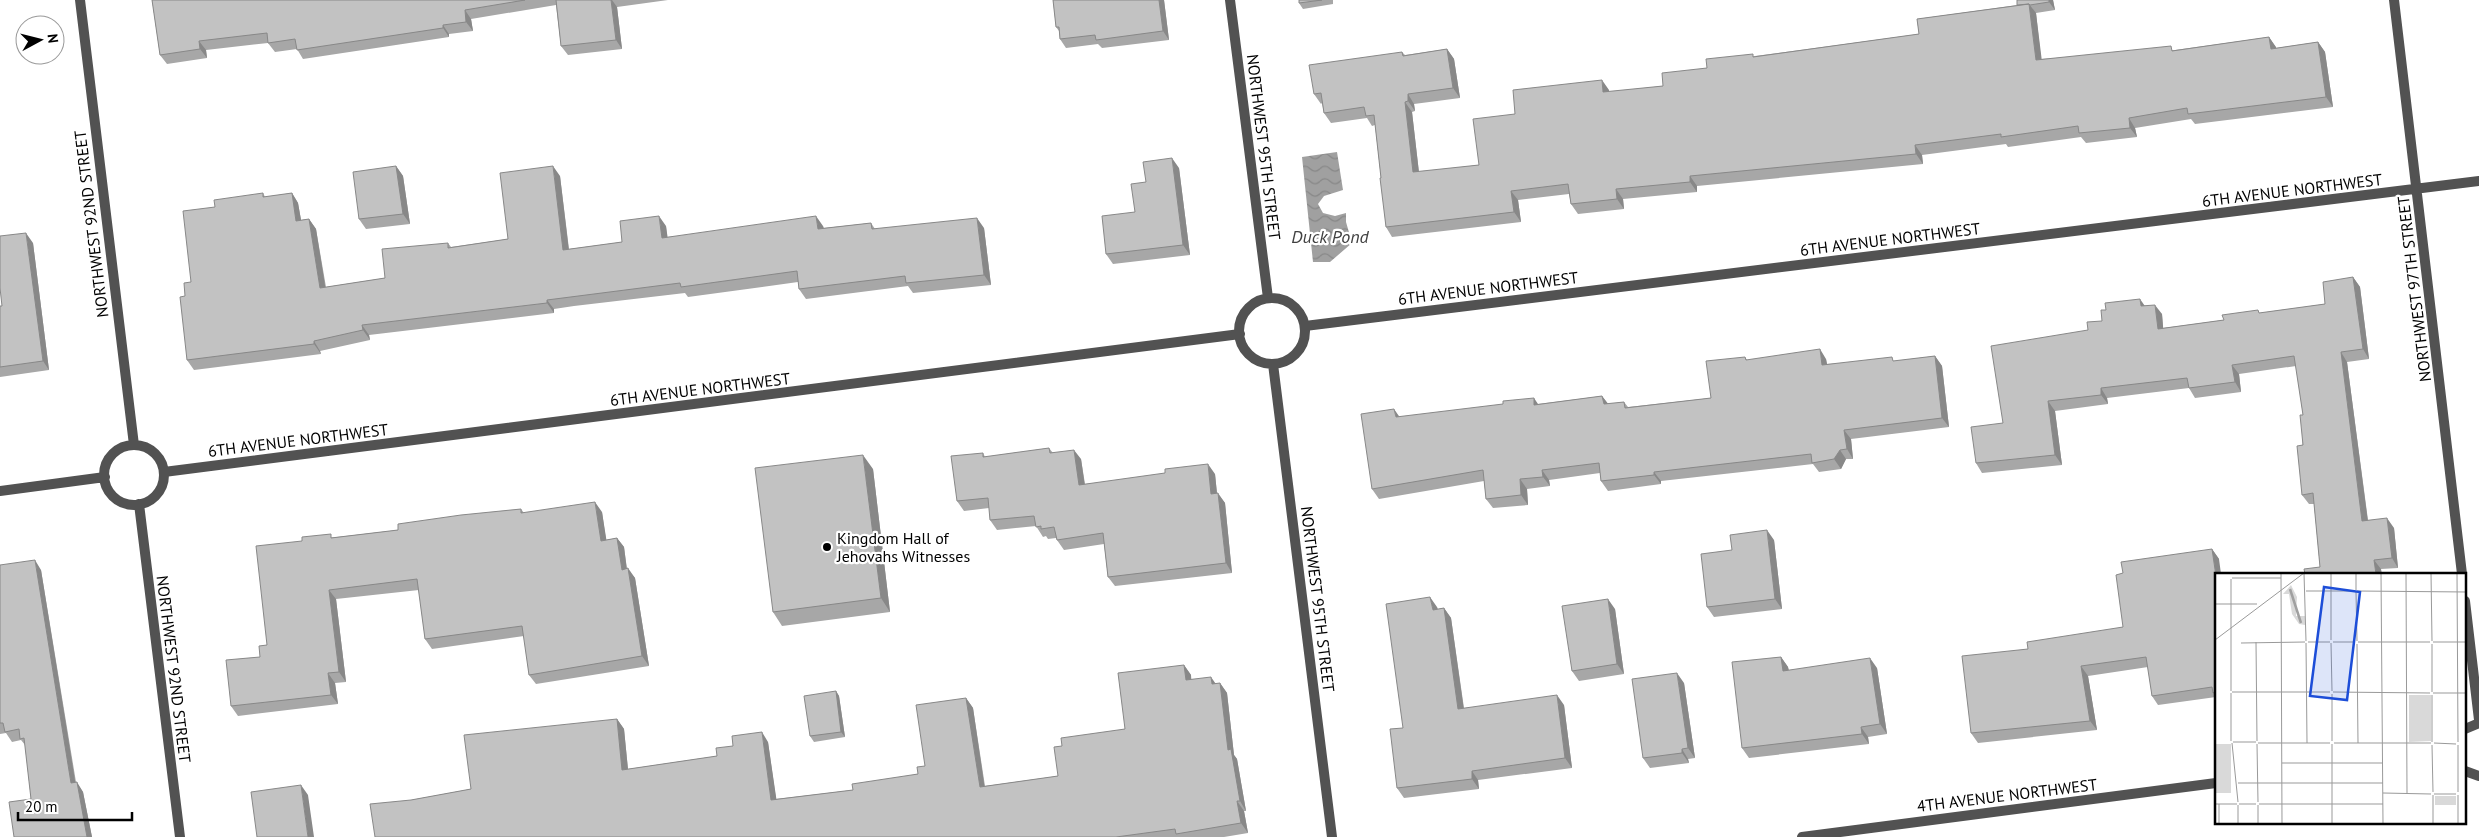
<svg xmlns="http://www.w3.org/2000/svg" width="2479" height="837" viewBox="0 0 2479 837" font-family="'PT Sans',sans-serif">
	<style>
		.water { fill: url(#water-waves) }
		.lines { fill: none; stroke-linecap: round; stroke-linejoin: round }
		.street { stroke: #525252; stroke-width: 10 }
		.wall { fill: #a7a7a7 }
		.shaded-wall { fill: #888 }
		.building { fill: #c2c2c2; stroke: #888 }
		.poi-dot { fill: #000; stroke: #fff; stroke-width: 2 }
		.labels { text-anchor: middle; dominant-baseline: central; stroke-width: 4.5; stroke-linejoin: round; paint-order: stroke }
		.street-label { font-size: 16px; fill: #000; stroke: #fff }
		.poi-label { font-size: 16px; fill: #000; stroke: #fff; text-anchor: start }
		.water-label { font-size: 18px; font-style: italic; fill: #414141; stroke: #fff }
		.inset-river { fill: none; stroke: #a0a0a0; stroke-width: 2.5 }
		.inset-road { fill: none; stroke: #999; stroke-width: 1 }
		.view { fill: #1d4ed8; fill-opacity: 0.15; stroke: #1d4ed8; stroke-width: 2.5 }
		.inset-edge { fill: none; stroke: #000; stroke-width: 2.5 }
	</style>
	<defs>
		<pattern id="water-waves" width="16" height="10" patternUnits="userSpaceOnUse" patternTransform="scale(1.25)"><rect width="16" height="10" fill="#a0a0a0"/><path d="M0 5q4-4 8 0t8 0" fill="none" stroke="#888"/></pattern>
	</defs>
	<rect width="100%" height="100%" fill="#fff"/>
	<path class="water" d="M 1337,152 L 1343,190 L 1324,196 L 1318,204 L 1323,213 L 1335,216 L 1346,213 L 1346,222 L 1352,243 L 1330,262 L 1313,262 L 1302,157 Z"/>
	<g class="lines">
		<path class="street" d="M 80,0 L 134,445
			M 1230,0 L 1268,298
			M 2394,0 L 2462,574
			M1239 331a33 33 0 1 1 66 0a33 33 0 1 1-66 0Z
			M 1305,326 L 2479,181
			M 1273,364 L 1332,837
			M104 475a30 30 0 1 1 60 0a30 30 0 1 1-60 0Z
			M 164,472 L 1240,334
			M 0,491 L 105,477
			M 139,504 L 180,837
			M 2465,601 L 2479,720
			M 2465,729 L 2479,723
			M 2465,771 L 2479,776
			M 1802,837 L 2216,783"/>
	</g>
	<path class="wall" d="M 152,0 L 668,0 L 617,7 L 622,49 L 568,55 L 561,46 L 556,5 L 471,19 L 473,31 L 449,34 L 449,37 L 303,59 L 297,49 L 275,52 L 268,43 L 206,50 L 207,58 L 167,64 L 160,55 Z
		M 1053,0 L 1164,0 L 1169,40 L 1102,48 L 1098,44 L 1066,48 L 1060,39 L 1059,31 L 1056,27 Z
		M 1299,0 L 1333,0 L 1333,4 L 1303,9 L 1299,3 Z
		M 2053,0 L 2055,10 L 2036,13 L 2041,59 L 2175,50 L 2269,37 L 2276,48 L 2318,42 L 2325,52 L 2333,107 L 2195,124 L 2191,119 L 2135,128 L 2137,137 L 2086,143 L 2081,137 L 2008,147 L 2006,144 L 1922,155 L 1923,164 L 1697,186 L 1697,192 L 1623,199 L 1624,209 L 1578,214 L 1571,204 L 1569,194 L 1518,200 L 1521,222 L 1392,237 L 1386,227 L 1381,178 L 1375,125 L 1372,126 L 1367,118 L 1331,123 L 1324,113 L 1322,103 L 1321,104 L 1314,94 L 1402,52 L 1405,55 L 1447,49 L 1454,59 L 1460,98 L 1414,104 L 1415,111 L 1412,112 L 1419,172 L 1479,165 L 1515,114 L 1609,90 L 1609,92 L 1663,86 L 1707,68 L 1755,56 L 1919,34 L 1917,19 Z
		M 396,166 L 403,176 L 410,224 L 366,229 L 359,219 Z
		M 1179,168 L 1190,255 L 1113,264 L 1106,254 L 1135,212 L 1146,182 Z
		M 560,176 L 569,249 L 622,242 L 666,226 L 667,237 L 823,226 L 824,228 L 871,223 L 875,229 L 984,228 L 991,285 L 913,293 L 908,286 L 806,299 L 799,289 L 798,282 L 688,297 L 685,293 L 574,306 L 554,309 L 554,313 L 369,335 L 370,340 L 320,351 L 321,354 L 194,370 L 187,360 L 185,296 L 191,282 L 263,193 L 265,197 L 292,193 L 298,203 L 301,220 L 309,219 L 316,229 L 326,287 L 385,278 L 448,243 L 451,247 L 508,239 Z
		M 33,243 L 49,370 L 0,377 L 0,306 L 2,306 Z
		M 2353,277 L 2360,287 L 2369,359 L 2347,362 L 2368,520 L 2394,528 L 2398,568 L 2381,569 L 2320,567 L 2314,504 L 2309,504 L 2302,495 L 2303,415 L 2296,366 L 2239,374 L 2241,392 L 2195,398 L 2189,388 L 2107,398 L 2108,404 L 2055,411 L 2062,465 L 1982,473 L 1976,463 L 2003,423 L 2088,330 L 2102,321 L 2106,310 L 2145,306 L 2162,314 L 2163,328 L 2224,320 L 2260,313 L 2325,304 Z
		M 1935,356 L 1942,366 L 1949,427 L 1851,439 L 1853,459 L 1846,459 L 1841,469 L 1819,472 L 1813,464 L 1661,481 L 1661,484 L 1608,491 L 1601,481 L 1600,473 L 1549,480 L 1550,486 L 1527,489 L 1528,505 L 1493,508 L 1486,499 L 1484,481 L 1379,499 L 1372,489 L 1399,417 L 1538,404 L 1602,396 L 1608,404 L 1624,402 L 1628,407 L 1711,398 L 1745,357 L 1747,360 L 1826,359 L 1827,364 L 1895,361 Z
		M 1049,448 L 1053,453 L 1081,459 L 1085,484 L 1215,474 L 1217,493 L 1225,503 L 1232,573 L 1115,586 L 1108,577 L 1104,544 L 1064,550 L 1057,540 L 1056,538 L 1048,539 L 1046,536 L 1043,537 L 1036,526 L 997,530 L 990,520 L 989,508 L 964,511 L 957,501 L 983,453 L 985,457 Z
		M 873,469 L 890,612 L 782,626 L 773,612 Z
		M 521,509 L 524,513 L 602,512 L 606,540 L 617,538 L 624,547 L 627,569 L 635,578 L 649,666 L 536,684 L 529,675 L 524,636 L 432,649 L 425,639 L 419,590 L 336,599 L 346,682 L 335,683 L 338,704 L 238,716 L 231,706 L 267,645 L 302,541 L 398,530 Z
		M 1774,540 L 1782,609 L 1714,617 L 1707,607 L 1732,550 Z
		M 2212,549 L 2219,559 L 2216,574 L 2216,698 L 2216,697 L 2158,705 L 2152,696 L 2148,667 L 2088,676 L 2097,730 L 1978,743 L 1971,733 L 2028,649 L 2123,627 L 2123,573 Z
		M 0,565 L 41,570 L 76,782 L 83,792 L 92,837 L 14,837 L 31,799 L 25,745 L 21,740 L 12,742 L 6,733 L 0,734 Z
		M 1437,607 L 1438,609 L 1444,608 L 1451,618 L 1464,708 L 1564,705 L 1572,768 L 1478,780 L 1479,789 L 1404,798 L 1397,788 L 1403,728 Z
		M 1615,609 L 1624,674 L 1579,681 L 1572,671 Z
		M 1781,657 L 1788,667 L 1789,670 L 1877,668 L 1887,734 L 1868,737 L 1869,744 L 1749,758 L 1742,748 Z
		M 1184,665 L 1191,675 L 1191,679 L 1216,684 L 1220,683 L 1227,693 L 1234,755 L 1237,759 L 1246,811 L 1244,811 L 1248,833 L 1224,837 L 375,837 L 411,800 L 471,789 L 617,719 L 624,729 L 628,769 L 717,756 L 768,742 L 776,799 L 853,790 L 918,774 L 925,766 L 966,698 L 973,708 L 985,786 L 1058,776 L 1062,746 L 1125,729 Z
		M 1684,683 L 1695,758 L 1688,759 L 1689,763 L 1650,768 L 1643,758 Z
		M 836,691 L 839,696 L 845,737 L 814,742 L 810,736 Z"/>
	<path class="shaded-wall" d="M 611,0 L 612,0 L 617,7 L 622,49 L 616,40 Z
		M 1159,0 L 1164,0 L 1169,40 L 1163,31 Z
		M 2049,0 L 2053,0 L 2055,10 L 2049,2 Z
		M 2029,4 L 2036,13 L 2043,70 L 2036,60 Z
		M 465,10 L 471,19 L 473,31 L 466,22 Z
		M 443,25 L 449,34 L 449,37 L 443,28 Z
		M 2269,37 L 2276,47 L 2278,59 L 2271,49 Z
		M 199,41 L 206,50 L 207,58 L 200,49 Z
		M 2318,42 L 2325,52 L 2333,107 L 2326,97 Z
		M 1447,49 L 1454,59 L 1460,98 L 1453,88 Z
		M 1602,80 L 1609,90 L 1610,102 L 1603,92 Z
		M 1408,94 L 1414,104 L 1415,111 L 1408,101 Z
		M 1405,102 L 1412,112 L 1420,182 L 1413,172 Z
		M 2129,118 L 2135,128 L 2137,137 L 2130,128 Z
		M 1915,145 L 1922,155 L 1923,164 L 1916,154 Z
		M 1172,158 L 1179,168 L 1190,255 L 1183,245 Z
		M 396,166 L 403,176 L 410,224 L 403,214 Z
		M 553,166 L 560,176 L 570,260 L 563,250 Z
		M 1690,176 L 1697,186 L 1697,192 L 1690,182 Z
		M 1616,189 L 1623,199 L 1624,209 L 1617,199 Z
		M 1511,191 L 1518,200 L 1521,222 L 1514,212 Z
		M 292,193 L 298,203 L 303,231 L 296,221 Z
		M 659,216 L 666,226 L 669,247 L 662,238 Z
		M 816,216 L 823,226 L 825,239 L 818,229 Z
		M 977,218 L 984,228 L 991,285 L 984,275 Z
		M 309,219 L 316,229 L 327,298 L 320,288 Z
		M 26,233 L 33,243 L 49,370 L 43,361 Z
		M 2353,277 L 2360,287 L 2369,359 L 2363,349 Z
		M 2140,299 L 2147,309 L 2141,306 Z
		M 547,300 L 554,309 L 554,313 L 547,303 Z
		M 2155,305 L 2162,314 L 2164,338 L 2158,329 Z
		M 362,325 L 369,335 L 370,340 L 363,330 Z
		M 314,341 L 320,351 L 321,354 L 314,344 Z
		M 1820,349 L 1826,359 L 1829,375 L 1822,365 Z
		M 2341,352 L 2347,362 L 2369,530 L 2362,521 Z
		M 1935,356 L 1942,366 L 1949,427 L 1942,418 Z
		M 2232,365 L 2239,374 L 2241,392 L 2235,382 Z
		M 2101,388 L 2107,398 L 2108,404 L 2101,395 Z
		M 1602,396 L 1609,405 L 1604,404 Z
		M 1534,398 L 1540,407 L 1534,405 Z
		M 2048,401 L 2055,411 L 2062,465 L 2055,455 Z
		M 1394,409 L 1401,419 L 1396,417 Z
		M 1844,430 L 1851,439 L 1853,459 L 1847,449 Z
		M 1074,450 L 1081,459 L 1086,494 L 1079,485 Z
		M 1840,450 L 1846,459 L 1841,469 L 1834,459 Z
		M 863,455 L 873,469 L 890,612 L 881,598 Z
		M 1208,464 L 1215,474 L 1218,504 L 1211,494 Z
		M 1542,470 L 1549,480 L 1550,486 L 1543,477 Z
		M 1654,472 L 1661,481 L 1661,484 L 1654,475 Z
		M 1520,479 L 1527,489 L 1528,505 L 1521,495 Z
		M 1218,493 L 1225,503 L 1232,573 L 1226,563 Z
		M 595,502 L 602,512 L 608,550 L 601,541 Z
		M 2387,518 L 2394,528 L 2398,568 L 2392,558 Z
		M 1767,530 L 1774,540 L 1782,609 L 1775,599 Z
		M 617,538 L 624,547 L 628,579 L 622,570 Z
		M 2212,549 L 2219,559 L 2221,574 L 2216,574 Z
		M 35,560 L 41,570 L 77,793 L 71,783 Z
		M 2374,560 L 2381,569 L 2382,574 L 2376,574 Z
		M 628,568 L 635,578 L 649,666 L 642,656 Z
		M 329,590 L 336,599 L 346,682 L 339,672 Z
		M 1430,597 L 1437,607 L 1439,620 L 1433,610 Z
		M 1608,599 L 1615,609 L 1624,674 L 1617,664 Z
		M 1444,608 L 1451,618 L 1465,718 L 1458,709 Z
		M 1781,657 L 1788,667 L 1790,681 L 1783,671 Z
		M 1870,658 L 1877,668 L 1887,734 L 1880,724 Z
		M 1184,665 L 1191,675 L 1192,689 L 1186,680 Z
		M 2081,666 L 2088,676 L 2097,730 L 2090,721 Z
		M 328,673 L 335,683 L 338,704 L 331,695 Z
		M 1677,673 L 1684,683 L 1695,758 L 1688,748 Z
		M 1211,677 L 1218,687 L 1212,684 Z
		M 1220,683 L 1227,693 L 1234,755 L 1237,759 L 1246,811 L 1240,801 L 1228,750 Z
		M 836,691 L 839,696 L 845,737 L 841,732 Z
		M 1557,695 L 1564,705 L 1572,768 L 1565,758 Z
		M 966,698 L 973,708 L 986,797 L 980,787 Z
		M 617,719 L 624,729 L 629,780 L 622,770 Z
		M 1861,727 L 1868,737 L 1869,744 L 1862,734 Z
		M 762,732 L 768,742 L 778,810 L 771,800 Z
		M 1682,749 L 1688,759 L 1689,763 L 1682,753 Z
		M 1472,771 L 1478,780 L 1479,789 L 1472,779 Z
		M 77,782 L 83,792 L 92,837 L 87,837 Z
		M 301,785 L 308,795 L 314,837 L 308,837 Z
		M 1237,801 L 1244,811 L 1248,833 L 1241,823 Z"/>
	<path class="building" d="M 152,0 L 525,0 L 465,10 L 466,22 L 443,25 L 443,28 L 297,50 L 295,39 L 268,43 L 267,33 L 199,41 L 200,49 L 160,55 Z
		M 556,0 L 611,0 L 616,40 L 561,46 Z
		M 1053,0 L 1159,0 L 1163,31 L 1096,40 L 1095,35 L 1060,39 L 1059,27 L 1056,27 Z
		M 1299,0 L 1322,0 L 1299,3 Z
		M 2017,0 L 2049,0 L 2049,2 L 2030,5 L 2029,4 L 2017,5 Z
		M 2029,4 L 2036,60 L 2171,46 L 2172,51 L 2269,37 L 2271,49 L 2318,42 L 2326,97 L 2188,114 L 2187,108 L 2129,118 L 2130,128 L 2079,133 L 2078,126 L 2001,137 L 2001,134 L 1915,145 L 1916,154 L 1690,176 L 1690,182 L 1616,189 L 1617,199 L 1571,204 L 1568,184 L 1511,191 L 1514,212 L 1386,227 L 1380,178 L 1381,178 L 1374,115 L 1366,116 L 1364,107 L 1324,113 L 1321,93 L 1314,94 L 1309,65 L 1402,52 L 1403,56 L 1447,49 L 1453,88 L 1408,94 L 1408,101 L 1405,102 L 1413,172 L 1479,165 L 1473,119 L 1515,114 L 1513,90 L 1602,80 L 1603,92 L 1663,86 L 1662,73 L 1707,68 L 1706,59 L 1753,54 L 1753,57 L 1919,34 L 1917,19 Z
		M 1172,158 L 1183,245 L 1106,254 L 1102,216 L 1135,212 L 1131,184 L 1146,182 L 1143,162 Z
		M 396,166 L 403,214 L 359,219 L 353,172 Z
		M 553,166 L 563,250 L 622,242 L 620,221 L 659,216 L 662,238 L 816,216 L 818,229 L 871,223 L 872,229 L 977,218 L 984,275 L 906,283 L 905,276 L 799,289 L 797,271 L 681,287 L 680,283 L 547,300 L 547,303 L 362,325 L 363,330 L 314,341 L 314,344 L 187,360 L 180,297 L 185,296 L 184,283 L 191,282 L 183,211 L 215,207 L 214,200 L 263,193 L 263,197 L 292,193 L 296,221 L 309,219 L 320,288 L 385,278 L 382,249 L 448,243 L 448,248 L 508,239 L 500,173 Z
		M 26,233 L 43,361 L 0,367 L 0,306 L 2,306 L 0,288 L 0,236 Z
		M 2353,277 L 2363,349 L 2341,352 L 2362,521 L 2387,518 L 2392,558 L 2374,560 L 2376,574 L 2305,574 L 2304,569 L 2320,567 L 2313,493 L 2302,495 L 2297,446 L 2303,445 L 2300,415 L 2303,415 L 2294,356 L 2232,365 L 2235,382 L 2189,388 L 2187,378 L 2101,388 L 2101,395 L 2048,401 L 2055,455 L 1976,463 L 1971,427 L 2003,423 L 1991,346 L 2088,330 L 2087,322 L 2102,321 L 2101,310 L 2106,310 L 2105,303 L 2140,299 L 2141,306 L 2155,305 L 2158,329 L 2224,320 L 2222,315 L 2258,310 L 2259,313 L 2325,304 L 2323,282 Z
		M 1820,349 L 1822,365 L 1892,357 L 1893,361 L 1935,356 L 1942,418 L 1844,430 L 1847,449 L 1840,450 L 1834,459 L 1812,463 L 1811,454 L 1654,472 L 1654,475 L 1601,481 L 1599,463 L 1542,470 L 1543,477 L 1520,479 L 1521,495 L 1486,499 L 1483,470 L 1372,489 L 1361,414 L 1394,409 L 1396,417 L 1503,404 L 1503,401 L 1534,398 L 1534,405 L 1602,396 L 1604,404 L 1624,402 L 1625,408 L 1711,398 L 1706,361 L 1745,357 L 1746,360 Z
		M 1049,448 L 1050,453 L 1074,450 L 1079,485 L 1165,473 L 1165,469 L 1208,464 L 1211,494 L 1218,493 L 1226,563 L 1108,577 L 1103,533 L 1057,540 L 1054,527 L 1041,529 L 1041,526 L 1036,527 L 1034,516 L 990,520 L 988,498 L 957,501 L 951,456 L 983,453 L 983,457 Z
		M 863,455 L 881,598 L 773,612 L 755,468 Z
		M 595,502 L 601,541 L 617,538 L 622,570 L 628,568 L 642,656 L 529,675 L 522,626 L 425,639 L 417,579 L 329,590 L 339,672 L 328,673 L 331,695 L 231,706 L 226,660 L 260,657 L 259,646 L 267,645 L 256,546 L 302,541 L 302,537 L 331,534 L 331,538 L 398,530 L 398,524 L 461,515 L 521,509 L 521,513 Z
		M 1767,530 L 1775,599 L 1707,607 L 1701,554 L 1732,550 L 1730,535 Z
		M 2212,549 L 2216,576 L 2216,692 L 2213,693 L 2212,687 L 2152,696 L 2146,657 L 2081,666 L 2090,721 L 1971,733 L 1962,656 L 2028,649 L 2027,642 L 2123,627 L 2116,575 L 2123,573 L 2121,562 Z
		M 35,560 L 71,783 L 77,782 L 87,837 L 14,837 L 9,802 L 31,799 L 24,738 L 20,739 L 19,729 L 5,732 L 3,723 L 0,723 L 0,565 Z
		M 1430,597 L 1433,610 L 1444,608 L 1458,709 L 1557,695 L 1565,758 L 1472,771 L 1472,779 L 1397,788 L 1390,729 L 1403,728 L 1386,604 Z
		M 1608,599 L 1617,664 L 1572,671 L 1562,606 Z
		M 1781,657 L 1783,671 L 1870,658 L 1880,724 L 1861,727 L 1862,734 L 1742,748 L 1732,662 Z
		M 1184,665 L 1186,680 L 1211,677 L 1212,684 L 1220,683 L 1228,750 L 1231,749 L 1240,801 L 1237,801 L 1241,823 L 1176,834 L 1175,829 L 1116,837 L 375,837 L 370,804 L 411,800 L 471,789 L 464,735 L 617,719 L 622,770 L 717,756 L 716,748 L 733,746 L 732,736 L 762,732 L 771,800 L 853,790 L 852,784 L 918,774 L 917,767 L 925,766 L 916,705 L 966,698 L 980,787 L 1058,776 L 1054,747 L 1062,746 L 1061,738 L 1125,729 L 1118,673 Z
		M 1677,673 L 1688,748 L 1682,749 L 1682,753 L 1643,758 L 1632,679 Z
		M 836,691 L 841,732 L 810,736 L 804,696 Z
		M 301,785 L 308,837 L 257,837 L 251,792 Z"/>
	<circle class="poi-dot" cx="827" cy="547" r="5"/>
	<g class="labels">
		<g class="street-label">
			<text transform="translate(1264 147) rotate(83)">NORTHWEST 95TH STREET</text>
			<text transform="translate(2292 190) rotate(-7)">6TH AVENUE NORTHWEST</text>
			<text transform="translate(91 224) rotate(-97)">NORTHWEST 92ND STREET</text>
			<text transform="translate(1890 239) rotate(-7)">6TH AVENUE NORTHWEST</text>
			<text transform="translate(1488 288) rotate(-7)">6TH AVENUE NORTHWEST</text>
			<text transform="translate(2414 289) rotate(-97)">NORTHWEST 97TH STREET</text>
			<text transform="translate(700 389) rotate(-7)">6TH AVENUE NORTHWEST</text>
			<text transform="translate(298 440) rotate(-7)">6TH AVENUE NORTHWEST</text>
			<text transform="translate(1318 599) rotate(83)">NORTHWEST 95TH STREET</text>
			<text transform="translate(174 669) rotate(83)">NORTHWEST 92ND STREET</text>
			<text transform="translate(2007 795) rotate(-7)">4TH AVENUE NORTHWEST</text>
		</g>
		<g class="poi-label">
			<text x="837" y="538">Kingdom Hall of<tspan x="837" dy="18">Jehovahs Witnesses</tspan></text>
		</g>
		<g class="water-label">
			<text x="1330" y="236">Duck Pond</text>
		</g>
	</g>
	<g transform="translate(2215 573)">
		<rect width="251" height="251" fill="#fff"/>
		<path d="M 220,223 L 241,223 L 241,232 L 220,232 Z" fill="#d9d9d9"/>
		<path d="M 76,12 L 82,24 L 81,43 L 90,43 L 90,52 L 84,51 L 77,41 L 74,21 L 68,21 Z" fill="#d9d9d9"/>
		<path d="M 0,171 L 16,171 L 16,220 L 0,220 Z" fill="#d9d9d9"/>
		<path d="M 194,122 L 216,122 L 216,168 L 194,169 Z" fill="#d9d9d9"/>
		<path class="inset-river" d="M 75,16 L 86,50"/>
		<path class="inset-road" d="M 66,0 L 67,251M 89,0 L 91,68M 116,0 L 116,67M 141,0 L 141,17M 166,0 L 168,251M 191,0 L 192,220M 216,0 L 217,68M 242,0 L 243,169M 17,5 L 66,5M 16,6 L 16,118M 91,18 L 140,18M 142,18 L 252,19M 141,19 L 142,68M 0,31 L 42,31M 0,67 L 89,0M 41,69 L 42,168M 93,69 L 115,69M 118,69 L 140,69M 143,69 L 215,69M 218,69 L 252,69M 26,70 L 90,69M 91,70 L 92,170M 116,70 L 117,118M 142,71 L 143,170M 217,71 L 217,119M 17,119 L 115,119M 118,119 L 215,120M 16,120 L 16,168M 218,120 L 252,120M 117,121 L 117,168M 217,122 L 217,169M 18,169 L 41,169M 17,170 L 23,229M 43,170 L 115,170M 119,170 L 216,170M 219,170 L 241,171M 42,171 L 43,229M 117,171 L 117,250M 217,172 L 218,219M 243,172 L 243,219M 67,190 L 168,190M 23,210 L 168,210M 168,220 L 216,221M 219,221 L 241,221M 218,222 L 218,251M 243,222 L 243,251M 0,231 L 22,231M 4,231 L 4,251M 24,231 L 41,231M 44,231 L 168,231M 23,232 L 23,251M 43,232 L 43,251M 67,251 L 168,251"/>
		<path class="view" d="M 109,14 L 145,19 L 132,127 L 95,123 Z"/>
		<rect width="251" height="251" class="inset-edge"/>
	</g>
	<g transform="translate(40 40) rotate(83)"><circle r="24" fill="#ffffff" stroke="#999999"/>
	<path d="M0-4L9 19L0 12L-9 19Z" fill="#000000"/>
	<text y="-8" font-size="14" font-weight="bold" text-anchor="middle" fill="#000000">N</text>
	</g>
	<path d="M18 812v8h114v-8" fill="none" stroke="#000000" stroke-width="2.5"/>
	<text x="25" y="812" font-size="15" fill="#000000" stroke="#ffffff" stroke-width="4" paint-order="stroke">20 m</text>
</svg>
